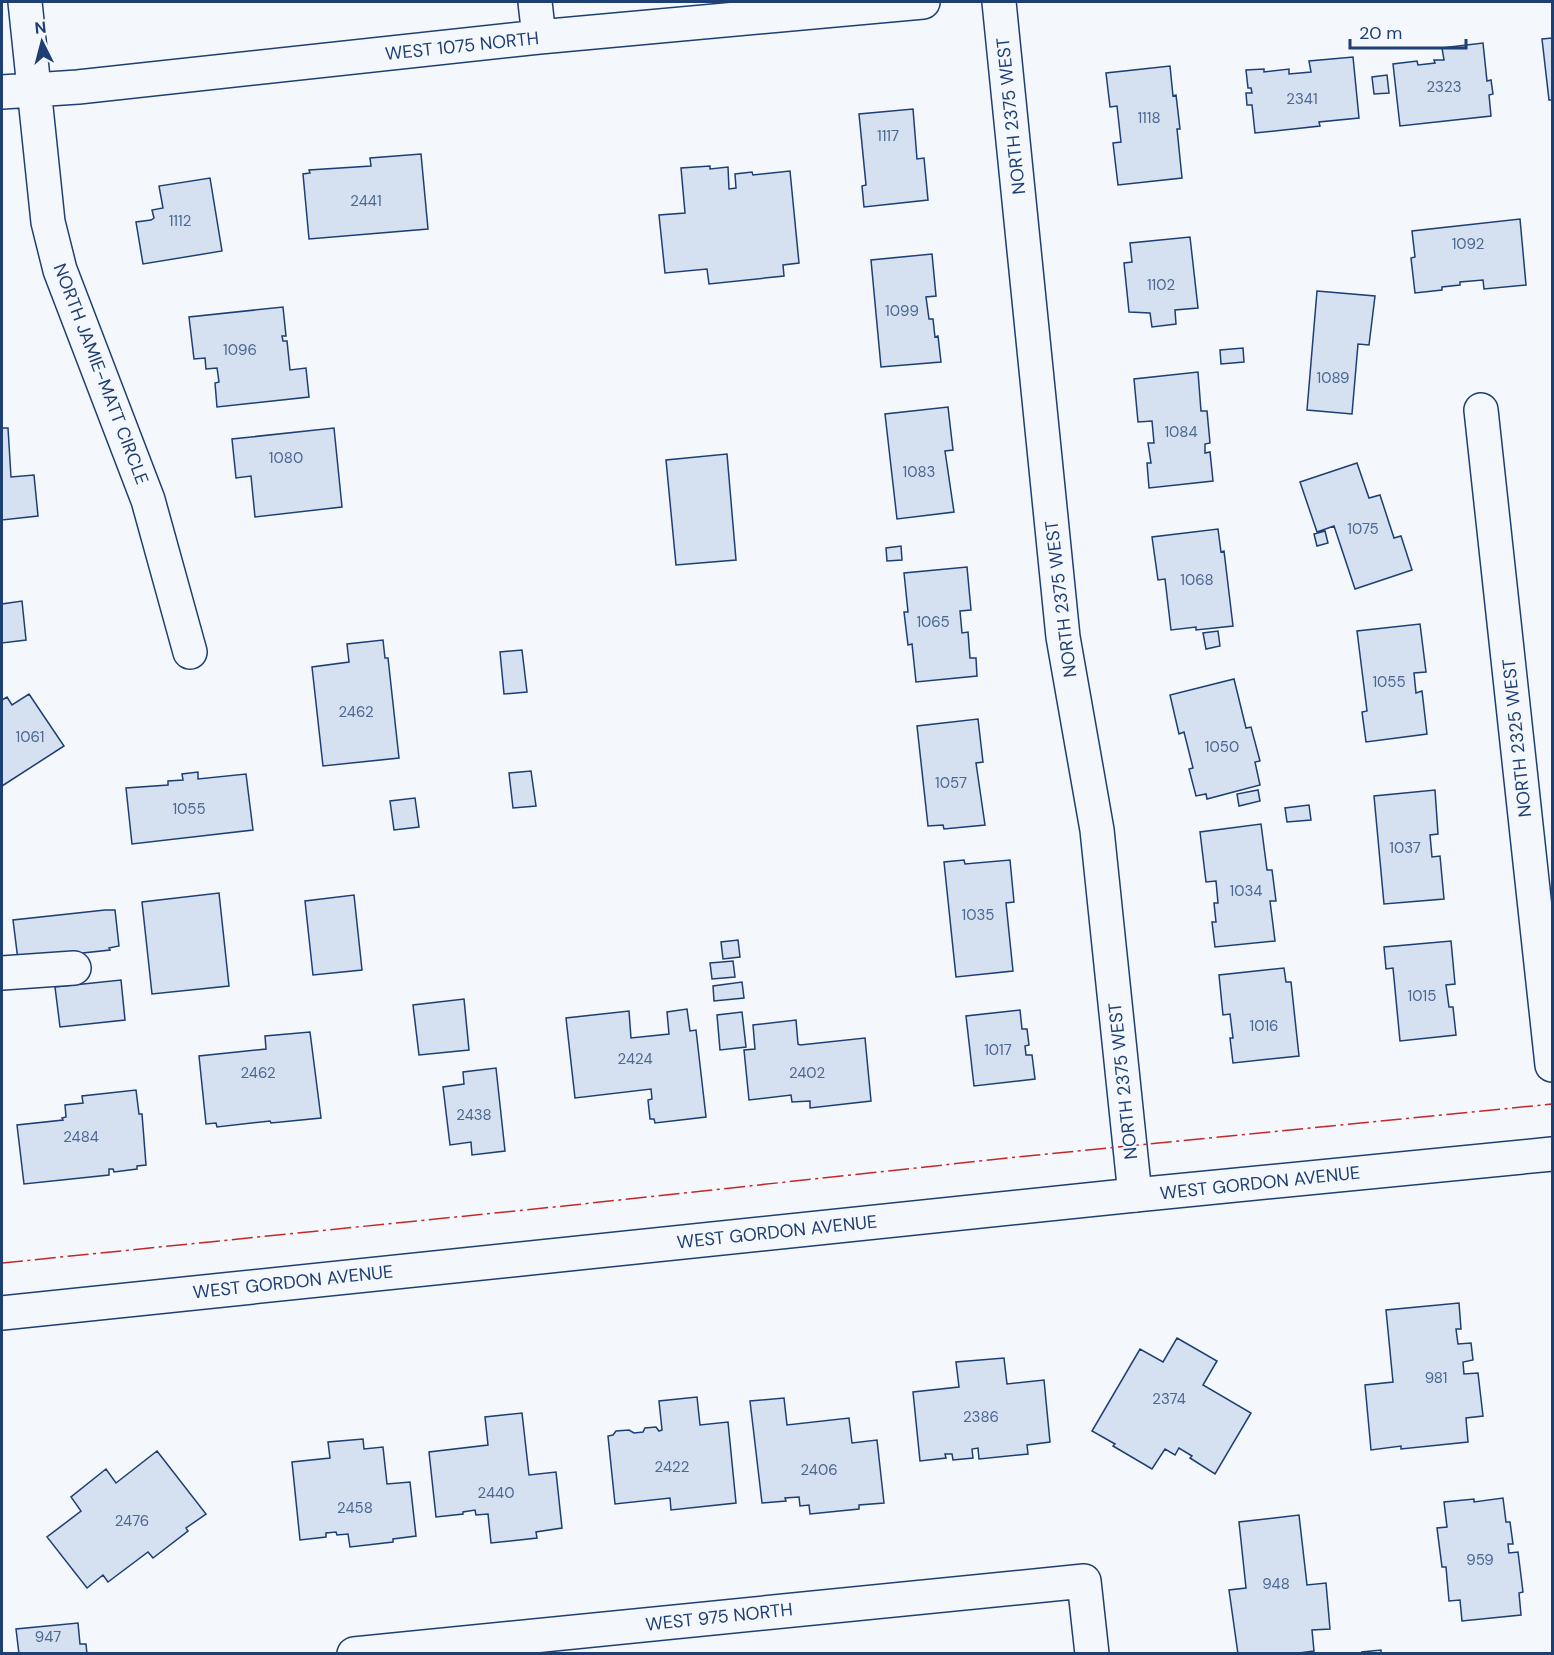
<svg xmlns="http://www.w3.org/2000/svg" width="1554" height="1655" viewBox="0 0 1554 1655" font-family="'DM Sans',sans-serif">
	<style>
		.building { fill: #d5e0f0; stroke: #1d3f73; stroke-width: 1.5 }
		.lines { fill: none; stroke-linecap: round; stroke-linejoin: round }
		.minor-casing { stroke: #1d3f73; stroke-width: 36 }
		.major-casing { stroke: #1d3f73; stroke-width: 36 }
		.minor { stroke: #f4f7fb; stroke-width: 33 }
		.major { stroke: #f4f7fb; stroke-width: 33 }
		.power { stroke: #c62828; stroke-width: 1.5; stroke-dasharray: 21 4.5 3 4.5; stroke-linecap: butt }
		.labels { text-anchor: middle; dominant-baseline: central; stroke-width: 4.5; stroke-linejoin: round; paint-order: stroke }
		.number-label { font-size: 15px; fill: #4b6792 }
		.street-label { font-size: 18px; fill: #1d3f73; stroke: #f4f7fb }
	</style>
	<rect width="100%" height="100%" fill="#f4f7fb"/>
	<path class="building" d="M 1552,38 L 1552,100 L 1549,100 L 1542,39 Z
		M 1483,43 L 1487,81 L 1491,80 L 1493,94 L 1489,95 L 1491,116 L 1400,126 L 1393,64 L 1417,61 L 1418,65 L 1435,63 L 1434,60 L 1444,60 L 1442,48 Z
		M 1353,57 L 1359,118 L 1319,122 L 1320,126 L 1255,133 L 1252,105 L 1247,105 L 1246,93 L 1252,93 L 1251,88 L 1248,88 L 1246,70 L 1264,69 L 1264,72 L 1289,69 L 1289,74 L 1311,72 L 1309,61 Z
		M 1170,66 L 1173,96 L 1176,95 L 1180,129 L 1177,129 L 1182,178 L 1118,185 L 1113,143 L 1121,142 L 1117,106 L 1110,107 L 1106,73 Z
		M 1387,75 L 1389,93 L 1374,94 L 1372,77 Z
		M 913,109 L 917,159 L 924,158 L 928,200 L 864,207 L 862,186 L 866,185 L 859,114 Z
		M 421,154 L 428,229 L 309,239 L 303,174 L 310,173 L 309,170 L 371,166 L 370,158 Z
		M 710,166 L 710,169 L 728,167 L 729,189 L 736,188 L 735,174 L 752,172 L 753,175 L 790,171 L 799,263 L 783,265 L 784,276 L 709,284 L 707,269 L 665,273 L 659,215 L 685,213 L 681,168 Z
		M 210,178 L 222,251 L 143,264 L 136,222 L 151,220 L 154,218 L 152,210 L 163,208 L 159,186 Z
		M 1520,219 L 1526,285 L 1484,289 L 1483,280 L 1460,282 L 1460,285 L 1442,287 L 1442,290 L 1415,293 L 1411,258 L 1415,257 L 1412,231 Z
		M 1190,237 L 1198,308 L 1175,310 L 1176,324 L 1152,327 L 1150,313 L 1129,312 L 1124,263 L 1132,262 L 1130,243 Z
		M 932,254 L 936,296 L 926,297 L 929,319 L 933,319 L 935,337 L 938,336 L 941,362 L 881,367 L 871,260 Z
		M 1317,291 L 1375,296 L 1369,345 L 1358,344 L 1352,414 L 1307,410 Z
		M 283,307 L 286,336 L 282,336 L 283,341 L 287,341 L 290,370 L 306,368 L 309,397 L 217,407 L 215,383 L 219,382 L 217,368 L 206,369 L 205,358 L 194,359 L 189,317 Z
		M 1243,348 L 1244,362 L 1221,364 L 1220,350 Z
		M 1198,372 L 1201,411 L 1207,411 L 1210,443 L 1205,444 L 1205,453 L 1210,452 L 1213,481 L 1149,488 L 1147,463 L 1151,463 L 1148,443 L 1154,443 L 1152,421 L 1138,422 L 1134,379 Z
		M 948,407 L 953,450 L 945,451 L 954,512 L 897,519 L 885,414 Z
		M 2,428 L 8,428 L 11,477 L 34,475 L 38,516 L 2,520 Z
		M 334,428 L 342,507 L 255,517 L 251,476 L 236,478 L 232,439 Z
		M 727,454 L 736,560 L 676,565 L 666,460 Z
		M 1357,463 L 1369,498 L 1380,495 L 1394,538 L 1401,536 L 1412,570 L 1355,589 L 1334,526 L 1317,532 L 1300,482 Z
		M 1218,529 L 1221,552 L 1224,551 L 1233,626 L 1196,630 L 1196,627 L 1171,630 L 1165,579 L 1158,580 L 1152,537 Z
		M 1325,531 L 1328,543 L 1317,546 L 1314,534 Z
		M 901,546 L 902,560 L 887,561 L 886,548 Z
		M 967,567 L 971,610 L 960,611 L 962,633 L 968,632 L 970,658 L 976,658 L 977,676 L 916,682 L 912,644 L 908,645 L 904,612 L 908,612 L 904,573 Z
		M 22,601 L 26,640 L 2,643 L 2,604 Z
		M 1420,624 L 1426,672 L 1414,673 L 1416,693 L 1422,691 L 1427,734 L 1366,742 L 1362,712 L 1367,711 L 1357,631 Z
		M 1218,631 L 1220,646 L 1206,649 L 1203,633 Z
		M 383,640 L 385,658 L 388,658 L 399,758 L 323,766 L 312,667 L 349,662 L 347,644 Z
		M 522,650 L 527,692 L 504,694 L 500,652 Z
		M 1234,679 L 1246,728 L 1251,727 L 1260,761 L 1255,762 L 1260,785 L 1207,799 L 1206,794 L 1196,796 L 1189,769 L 1193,768 L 1184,732 L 1179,734 L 1170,695 Z
		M 29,694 L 64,746 L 2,786 L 2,700 L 7,697 L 12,705 Z
		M 978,719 L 983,762 L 976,763 L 985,825 L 944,829 L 943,825 L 928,826 L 917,726 Z
		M 531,771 L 536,806 L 513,808 L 509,773 Z
		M 198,772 L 198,779 L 246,774 L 253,830 L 132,844 L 126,788 L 168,785 L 168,781 L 183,780 L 182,774 Z
		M 1258,790 L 1260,801 L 1239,806 L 1237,794 Z
		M 1435,790 L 1438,834 L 1430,835 L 1432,857 L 1440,856 L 1444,899 L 1384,904 L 1374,796 Z
		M 415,798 L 419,827 L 394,830 L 390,801 Z
		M 1309,805 L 1311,820 L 1287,822 L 1285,808 Z
		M 1261,824 L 1267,870 L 1272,870 L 1276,901 L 1270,901 L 1275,941 L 1215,947 L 1212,922 L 1216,922 L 1214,903 L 1218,903 L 1216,881 L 1206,882 L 1200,832 Z
		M 964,860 L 965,864 L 1010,860 L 1014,902 L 1006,903 L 1013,971 L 956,977 L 944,862 Z
		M 219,893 L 229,986 L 152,994 L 142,902 Z
		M 354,895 L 362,970 L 313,975 L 305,901 Z
		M 105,910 L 115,910 L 119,946 L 109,948 L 110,950 L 18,960 L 13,920 Z
		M 738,940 L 740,957 L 723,959 L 721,942 Z
		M 1451,941 L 1455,984 L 1446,985 L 1449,1007 L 1453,1007 L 1456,1035 L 1400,1041 L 1393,968 L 1386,969 L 1384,947 Z
		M 733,961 L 735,977 L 712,979 L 710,963 Z
		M 1284,968 L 1286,982 L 1291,982 L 1299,1056 L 1233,1063 L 1230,1038 L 1233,1038 L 1230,1014 L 1223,1015 L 1219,975 Z
		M 121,980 L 125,1020 L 60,1027 L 55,987 Z
		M 742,982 L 744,998 L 714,1001 L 713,986 Z
		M 464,999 L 469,1050 L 419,1055 L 413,1005 Z
		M 687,1009 L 690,1031 L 696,1030 L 706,1117 L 655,1123 L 654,1119 L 650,1119 L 648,1100 L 652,1099 L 651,1089 L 575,1098 L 566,1018 L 629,1011 L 631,1038 L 669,1034 L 667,1012 Z
		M 1020,1010 L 1022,1029 L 1027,1029 L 1029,1045 L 1025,1046 L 1026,1055 L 1032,1055 L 1035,1079 L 974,1086 L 966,1016 Z
		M 742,1012 L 746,1047 L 720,1050 L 717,1015 Z
		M 796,1020 L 798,1044 L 800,1045 L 865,1038 L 871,1101 L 810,1108 L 810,1101 L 792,1102 L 791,1095 L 749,1100 L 744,1050 L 755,1049 L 753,1025 Z
		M 310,1032 L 321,1118 L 271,1123 L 270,1121 L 217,1127 L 216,1123 L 206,1124 L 199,1056 L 266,1049 L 265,1036 Z
		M 496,1068 L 505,1151 L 472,1155 L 471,1142 L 450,1145 L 443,1087 L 464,1084 L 463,1072 Z
		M 136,1090 L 139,1114 L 142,1114 L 146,1165 L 137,1166 L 137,1169 L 114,1172 L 113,1169 L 109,1169 L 109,1175 L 24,1184 L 17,1125 L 63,1120 L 62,1118 L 66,1117 L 65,1105 L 83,1103 L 82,1096 Z
		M 1459,1303 L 1461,1329 L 1456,1329 L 1458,1344 L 1471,1343 L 1473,1360 L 1463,1362 L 1464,1374 L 1478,1373 L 1483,1416 L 1466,1418 L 1468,1442 L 1401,1449 L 1401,1446 L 1371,1450 L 1365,1385 L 1393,1382 L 1386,1310 Z
		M 1177,1338 L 1217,1361 L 1203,1385 L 1251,1413 L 1215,1474 L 1190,1458 L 1192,1456 L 1179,1448 L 1175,1455 L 1165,1449 L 1152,1469 L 1113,1446 L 1115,1444 L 1092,1431 L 1140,1349 L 1163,1362 Z
		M 1004,1358 L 1007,1384 L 1044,1380 L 1050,1442 L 1027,1445 L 1028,1454 L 979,1459 L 978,1448 L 972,1449 L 973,1458 L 953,1460 L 952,1454 L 945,1454 L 946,1458 L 920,1461 L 913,1392 L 959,1387 L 956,1362 Z
		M 697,1397 L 700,1425 L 728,1422 L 736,1503 L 671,1510 L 670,1498 L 615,1504 L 608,1436 L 613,1435 L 616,1431 L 629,1430 L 634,1433 L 643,1432 L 645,1428 L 656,1427 L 659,1431 L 662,1430 L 659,1401 Z
		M 784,1398 L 787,1425 L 849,1418 L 852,1443 L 877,1440 L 884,1503 L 859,1505 L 859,1509 L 810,1514 L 809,1505 L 800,1506 L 799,1497 L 785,1498 L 786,1501 L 762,1503 L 750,1401 Z
		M 522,1413 L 529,1475 L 556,1472 L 562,1528 L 536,1532 L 537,1538 L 491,1543 L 488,1514 L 476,1515 L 475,1510 L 463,1512 L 463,1514 L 436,1517 L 429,1452 L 488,1445 L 485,1417 Z
		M 363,1439 L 364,1449 L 383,1447 L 387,1484 L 410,1482 L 416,1536 L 393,1539 L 393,1542 L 350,1547 L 348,1534 L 337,1535 L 336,1532 L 326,1533 L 326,1537 L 300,1540 L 292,1462 L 330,1458 L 328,1442 Z
		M 157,1451 L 206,1514 L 186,1528 L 188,1531 L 153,1558 L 148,1552 L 108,1582 L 103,1575 L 87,1588 L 47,1537 L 81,1511 L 71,1497 L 106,1469 L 116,1483 Z
		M 1503,1498 L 1506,1522 L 1510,1522 L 1513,1544 L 1508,1544 L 1509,1553 L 1518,1552 L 1523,1592 L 1519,1593 L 1521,1615 L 1462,1621 L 1460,1600 L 1449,1601 L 1446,1567 L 1442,1567 L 1437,1528 L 1447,1527 L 1444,1502 L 1474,1499 L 1474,1502 Z
		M 1299,1515 L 1307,1585 L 1326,1583 L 1330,1629 L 1312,1630 L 1314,1651 L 1291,1654 L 1238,1654 L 1229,1590 L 1246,1588 L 1239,1522 Z
		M 78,1623 L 80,1644 L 86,1644 L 87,1654 L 19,1654 L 16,1629 Z
		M 1381,1650 L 1381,1654 L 1363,1654 L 1362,1652 Z"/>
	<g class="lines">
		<defs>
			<path id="minor" d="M 25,2 L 48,222 L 60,270 L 148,500 L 190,652
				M 535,2 L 539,37
				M 999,2 L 1063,637 L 1097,830 L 1135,1195
				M 2,92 L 78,87 L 539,37 L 923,2
				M 1481,410 L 1552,1065
				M 2,973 L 74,968
				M 354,1654 L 1084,1581 L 1092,1654"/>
			<path id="major" d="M 2,1313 L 1135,1195 L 1552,1154"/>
		</defs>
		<use href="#minor" class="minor-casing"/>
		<use href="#major" class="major-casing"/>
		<use href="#minor" class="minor"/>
		<use href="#major" class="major"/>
		<path class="power" d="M 2,1263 L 564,1206 L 1008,1158 L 1552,1104"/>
	</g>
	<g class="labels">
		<g class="number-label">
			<text x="1444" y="87">2323</text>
			<text x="1302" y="99">2341</text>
			<text x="1149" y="118">1118</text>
			<text x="888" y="136">1117</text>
			<text x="366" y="201">2441</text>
			<text x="180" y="221">1112</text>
			<text x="1468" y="244">1092</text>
			<text x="1161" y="285">1102</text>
			<text x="902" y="311">1099</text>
			<text x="240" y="350">1096</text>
			<text x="1333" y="378">1089</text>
			<text x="1181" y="432">1084</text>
			<text x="286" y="458">1080</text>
			<text x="919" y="472">1083</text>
			<text x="1363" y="529">1075</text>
			<text x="1197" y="580">1068</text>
			<text x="933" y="622">1065</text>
			<text x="1389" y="682">1055</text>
			<text x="356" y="712">2462</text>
			<text x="30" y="737">1061</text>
			<text x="1222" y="747">1050</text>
			<text x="951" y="783">1057</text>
			<text x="189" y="809">1055</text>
			<text x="1405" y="848">1037</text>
			<text x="1246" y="891">1034</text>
			<text x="978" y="915">1035</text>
			<text x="1422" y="996">1015</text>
			<text x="1264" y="1026">1016</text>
			<text x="998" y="1050">1017</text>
			<text x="635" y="1059">2424</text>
			<text x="258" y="1073">2462</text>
			<text x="807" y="1073">2402</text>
			<text x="474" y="1115">2438</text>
			<text x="81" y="1137">2484</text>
			<text x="1436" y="1378">981</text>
			<text x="1169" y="1399">2374</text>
			<text x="981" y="1417">2386</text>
			<text x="672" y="1467">2422</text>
			<text x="819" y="1470">2406</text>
			<text x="496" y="1493">2440</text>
			<text x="355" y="1508">2458</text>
			<text x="132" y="1521">2476</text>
			<text x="1480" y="1560">959</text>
			<text x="1276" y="1584">948</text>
			<text x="48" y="1637">947</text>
		</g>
		<g class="street-label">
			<text transform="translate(462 46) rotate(-6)">WEST 1075 NORTH</text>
			<text transform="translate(1011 116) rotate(-96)">NORTH 2375 WEST</text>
			<text transform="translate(101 374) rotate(69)">NORTH JAMIE-MATT CIRCLE</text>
			<text transform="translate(1061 599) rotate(-97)">NORTH 2375 WEST</text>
			<text transform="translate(1517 738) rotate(-96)">NORTH 2325 WEST</text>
			<text transform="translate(1123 1081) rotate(-96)">NORTH 2375 WEST</text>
			<text transform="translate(1260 1183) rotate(-6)">WEST GORDON AVENUE</text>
			<text transform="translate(777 1232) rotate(-6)">WEST GORDON AVENUE</text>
			<text transform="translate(293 1282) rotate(-6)">WEST GORDON AVENUE</text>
			<text transform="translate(719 1617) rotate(-6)">WEST 975 NORTH</text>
		</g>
	</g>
	<rect width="1554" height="1655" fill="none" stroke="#1d3f73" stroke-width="6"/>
	<g transform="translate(42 42) rotate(354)" stroke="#f4f7fb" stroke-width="4.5" paint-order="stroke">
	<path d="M0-4.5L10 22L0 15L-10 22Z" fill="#1d3f73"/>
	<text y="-9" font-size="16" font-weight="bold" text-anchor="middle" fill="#1d3f73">N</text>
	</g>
	<path d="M1350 39v9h116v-9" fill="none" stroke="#1d3f73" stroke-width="3"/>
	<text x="1359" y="39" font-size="18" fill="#1d3f73" stroke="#f4f7fb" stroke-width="4.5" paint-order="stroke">20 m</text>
</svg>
